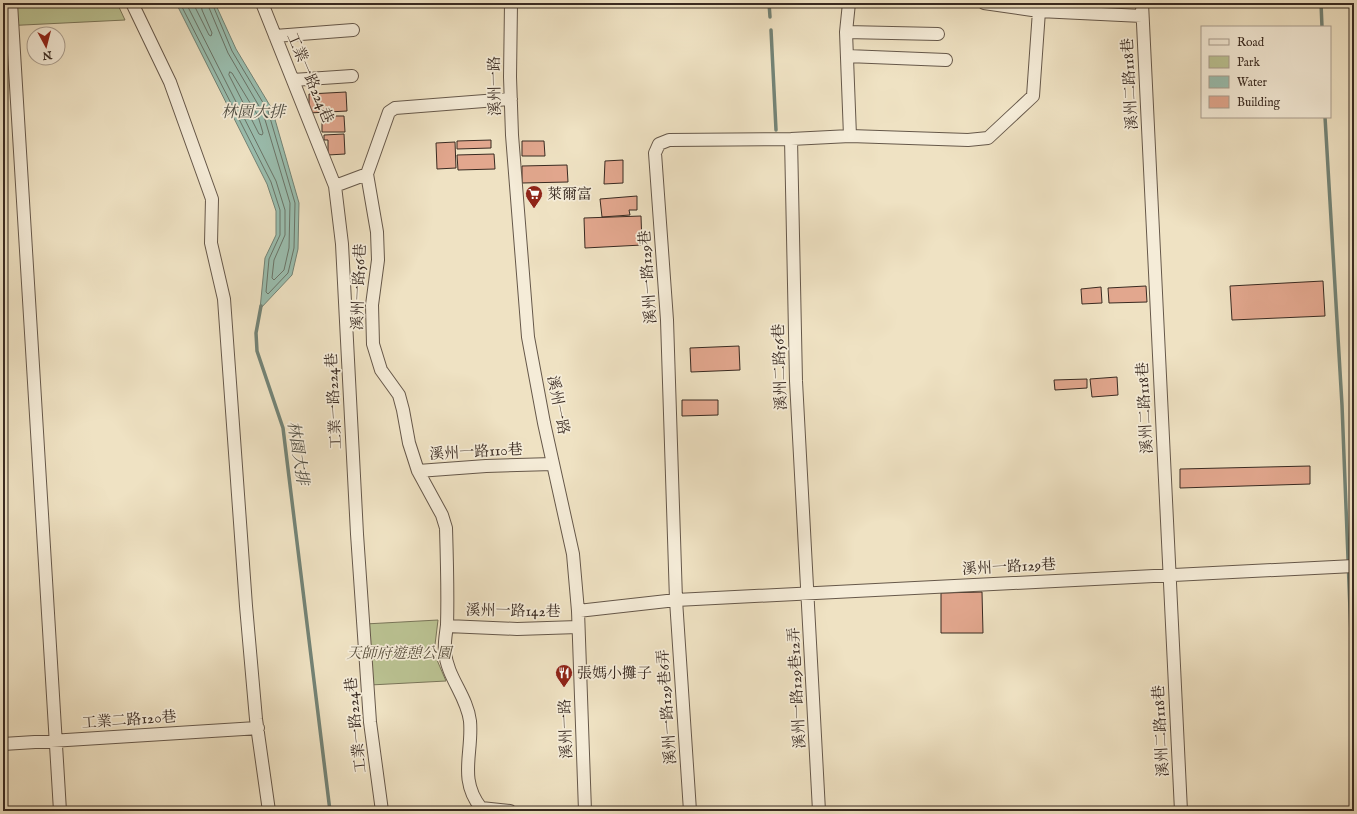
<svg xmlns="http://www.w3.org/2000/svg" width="1357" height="814" viewBox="0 0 1357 814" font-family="'IM FELL English','Noto Serif TC',serif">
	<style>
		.green { fill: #bbc393; stroke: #7a765a }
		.water { fill: #9abeaf; stroke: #738376 }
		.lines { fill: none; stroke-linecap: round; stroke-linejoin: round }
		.shore { stroke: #6a7468; stroke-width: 1 }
		.stream { stroke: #738376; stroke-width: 3.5 }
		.building { fill: #e2a78e; stroke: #392a21 }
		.minor-casing { stroke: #66584a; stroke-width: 14 }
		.minor { stroke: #f5ecd8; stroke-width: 12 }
		.labels { text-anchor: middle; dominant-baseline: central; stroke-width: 3.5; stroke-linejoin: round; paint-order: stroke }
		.street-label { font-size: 15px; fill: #392a21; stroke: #f5ecd8 }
		.poi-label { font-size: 15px; fill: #392a21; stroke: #f5ecd8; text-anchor: start }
		.park-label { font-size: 15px; font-style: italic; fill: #5a503e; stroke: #f5ecd8 }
		.water-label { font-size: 16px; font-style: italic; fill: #514f44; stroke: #f5ecd8 }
	</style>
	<rect width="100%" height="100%" fill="#efe2c3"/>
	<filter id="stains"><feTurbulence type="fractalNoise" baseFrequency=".005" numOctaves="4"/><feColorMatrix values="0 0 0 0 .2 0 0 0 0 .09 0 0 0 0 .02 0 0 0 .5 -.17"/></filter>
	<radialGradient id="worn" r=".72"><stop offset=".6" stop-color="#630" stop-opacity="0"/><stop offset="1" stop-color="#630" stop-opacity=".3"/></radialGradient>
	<path class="green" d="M 3,3 L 117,3 L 125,20 L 3,26 Z
		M 438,620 L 434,653 L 446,681 L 370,685 L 365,624 Z"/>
	<path class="water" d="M 176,3 L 215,3 L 236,49 L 272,109 L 299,203 L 298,249 L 292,275 L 260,309 L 265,258 L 276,235 L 276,211 L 267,184 Z"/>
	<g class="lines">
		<path class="shore" d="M 180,3 L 271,182 L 280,210 L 280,235 L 269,259 L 266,292 L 268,294 L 288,273 L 294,248 L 295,203 L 268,111 L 232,51 L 212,3
			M 186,3 L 276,181 L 285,210 L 285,235 L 274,260 L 272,278 L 274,280 L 284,270 L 289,248 L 290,203 L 263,113 L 228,53 L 207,3
			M 193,3 L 209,35 L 211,36 L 212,33 L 202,10 L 201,3
			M 230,72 L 232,73 L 258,116 L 263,133 L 262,135 L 259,134 L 229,75 Z"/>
		<path class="stream" d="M 769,3 L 770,17
			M 1321,3 L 1322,27
			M 771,30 L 776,130
			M 1325,117 L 1342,405 L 1354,711
			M 261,306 L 256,333 L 257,351 L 283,428 L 330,811"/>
	</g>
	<path class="building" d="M 346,92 L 347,111 L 309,113 L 309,94 Z
		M 322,116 L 344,116 L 345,132 L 322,132 Z
		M 344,134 L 345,154 L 328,155 L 328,140 L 324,140 L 324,135 Z
		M 491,140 L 491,148 L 457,149 L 457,141 Z
		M 522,141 L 544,141 L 545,156 L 522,156 Z
		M 455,142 L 456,168 L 437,169 L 436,143 Z
		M 494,154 L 495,169 L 458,170 L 457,155 Z
		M 623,160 L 623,183 L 604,184 L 605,161 Z
		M 567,165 L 568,182 L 522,183 L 522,166 Z
		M 637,196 L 637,210 L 629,210 L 630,215 L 602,217 L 600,199 Z
		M 641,216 L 642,245 L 585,248 L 584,218 Z
		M 1323,281 L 1325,316 L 1232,320 L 1230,286 Z
		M 1146,286 L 1147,302 L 1109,303 L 1108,288 Z
		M 1101,287 L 1102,303 L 1082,304 L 1081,289 Z
		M 739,346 L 740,370 L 691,372 L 690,348 Z
		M 1117,377 L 1118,395 L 1092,397 L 1090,379 Z
		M 1087,379 L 1087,388 L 1055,390 L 1054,380 Z
		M 682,400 L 718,400 L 718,415 L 682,416 Z
		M 1310,466 L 1310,484 L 1180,488 L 1180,469 Z
		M 982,592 L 983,633 L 941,633 L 941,593 Z"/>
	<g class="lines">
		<defs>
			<path id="minor" d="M 11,3 L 60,811
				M 132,3 L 170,82 L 212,199 L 211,243 L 224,299 L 246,606 L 256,719 L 269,811
				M 262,3 L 335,186 L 342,244 L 357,534 L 370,722 L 382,811
				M 511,3 L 510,77 L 512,135 L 528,337 L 544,423 L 573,554 L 578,611 L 585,811
				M 849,3 L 846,32 L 850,136
				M 984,3 L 1039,11 L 1142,16
				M 1142,3 L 1181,811
				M 846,32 L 938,34
				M 275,36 L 353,30
				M 847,56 L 946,60
				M 293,80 L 352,76
				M 791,139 L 796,381 L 819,811
				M 367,174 L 377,232 L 378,260 L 372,305 L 373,344 L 381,370 L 399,395 L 403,410 L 409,443 L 418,471 L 442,515 L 446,528 C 447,560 448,593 447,625 C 446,634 444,643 445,652 C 447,677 467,696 470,721 C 473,753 458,779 481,808 L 510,811
				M 335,186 L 367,174 L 389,112 L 395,108 L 511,99
				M 418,471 L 486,466 L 553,464
				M 578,611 L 676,600 L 1354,566
				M 447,626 L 517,629 L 578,627
				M 3,744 L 258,728
				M 690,811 L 676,600 L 667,320 L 655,153 L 659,144 L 669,140 L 791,139 L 850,136 L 968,140 L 988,138 L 1033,96 L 1039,11"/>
		</defs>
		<use href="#minor" class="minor-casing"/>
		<use href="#minor" class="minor"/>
	</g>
	<defs>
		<symbol id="supermarket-pin" viewBox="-11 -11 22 30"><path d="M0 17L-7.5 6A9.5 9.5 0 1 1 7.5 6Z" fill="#8f2418" stroke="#f5ecd8"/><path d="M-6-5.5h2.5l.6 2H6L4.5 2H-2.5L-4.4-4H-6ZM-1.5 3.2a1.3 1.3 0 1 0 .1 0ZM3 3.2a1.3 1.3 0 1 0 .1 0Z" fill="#fff"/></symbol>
		<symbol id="restaurant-pin" viewBox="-11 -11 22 30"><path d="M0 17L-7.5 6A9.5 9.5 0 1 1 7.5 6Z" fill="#8f2418" stroke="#f5ecd8"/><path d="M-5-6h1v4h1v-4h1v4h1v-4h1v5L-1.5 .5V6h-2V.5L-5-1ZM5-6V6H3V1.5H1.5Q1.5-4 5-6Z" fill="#fff"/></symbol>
	</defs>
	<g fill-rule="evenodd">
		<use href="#supermarket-pin" x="524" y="184" width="20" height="27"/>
		<use href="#restaurant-pin" x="554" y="663" width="20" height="27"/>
	</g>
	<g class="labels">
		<g class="street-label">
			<text transform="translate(310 78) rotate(67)">工業一路224巷</text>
			<text transform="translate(1130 84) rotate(-93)">溪州二路118巷</text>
			<text transform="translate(495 86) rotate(-91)">溪州一路</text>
			<text transform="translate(648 277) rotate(-94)">溪州一路129巷</text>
			<text transform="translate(359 287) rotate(-88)">溪州一路56巷</text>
			<text transform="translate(780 367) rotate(-92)">溪州二路56巷</text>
			<text transform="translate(334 401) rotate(-93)">工業一路224巷</text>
			<text transform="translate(558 405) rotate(79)">溪州一路</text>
			<text transform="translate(1145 408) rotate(-93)">溪州二路118巷</text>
			<text transform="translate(476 452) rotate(-3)">溪州一路110巷</text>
			<text transform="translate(1009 567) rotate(-3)">溪州一路129巷</text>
			<text transform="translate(513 611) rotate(1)">溪州一路142巷</text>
			<text transform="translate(797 688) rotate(-93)">溪州一路129巷12弄</text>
			<text transform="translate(667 707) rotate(-94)">溪州一路129巷6弄</text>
			<text transform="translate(129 720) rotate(-4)">工業二路120巷</text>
			<text transform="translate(356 725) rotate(-96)">工業一路224巷</text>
			<text transform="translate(566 729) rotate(-92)">溪州一路</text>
			<text transform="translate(1161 731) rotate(-93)">溪州二路118巷</text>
		</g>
		<g class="poi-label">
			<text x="547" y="194">萊爾富</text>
			<text x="577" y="673">張媽小攤子</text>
		</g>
		<g class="park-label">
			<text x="399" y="653">天師府遊憩公園</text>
		</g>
		<g class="water-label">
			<text x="253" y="113">林園大排</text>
			<text transform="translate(297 453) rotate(81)">林園大排</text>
		</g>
	</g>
	<rect width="1357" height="814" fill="none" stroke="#efe2c3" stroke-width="16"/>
	<rect x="4" y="4" width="1349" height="806" fill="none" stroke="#392a21" stroke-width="2"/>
	<rect x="8" y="8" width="1341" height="798" fill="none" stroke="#392a21"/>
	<rect x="1201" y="26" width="130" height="92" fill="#f5ecd8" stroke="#aa9e8f"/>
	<rect x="1209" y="39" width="20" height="6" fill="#f5ecd8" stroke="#aa9e8f"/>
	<text x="1237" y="46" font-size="12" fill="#392a21">Road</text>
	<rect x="1209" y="56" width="20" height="12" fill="#bbc393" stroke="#aa9e8f"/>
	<text x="1237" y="66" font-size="12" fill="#392a21">Park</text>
	<rect x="1209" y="76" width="20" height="12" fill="#9abeaf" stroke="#aa9e8f"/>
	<text x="1237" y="86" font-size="12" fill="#392a21">Water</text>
	<rect x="1209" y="96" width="20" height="12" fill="#e2a78e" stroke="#aa9e8f"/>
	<text x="1237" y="106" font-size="12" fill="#392a21">Building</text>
	<g transform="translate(46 46) rotate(173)"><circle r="19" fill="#f5ecd8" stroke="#aa9e8f"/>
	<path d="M0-3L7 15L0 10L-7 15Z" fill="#8f2418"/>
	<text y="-6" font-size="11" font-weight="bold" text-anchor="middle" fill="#392a21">N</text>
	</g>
	<rect width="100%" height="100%" filter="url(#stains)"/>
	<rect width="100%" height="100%" fill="url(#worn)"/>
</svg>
